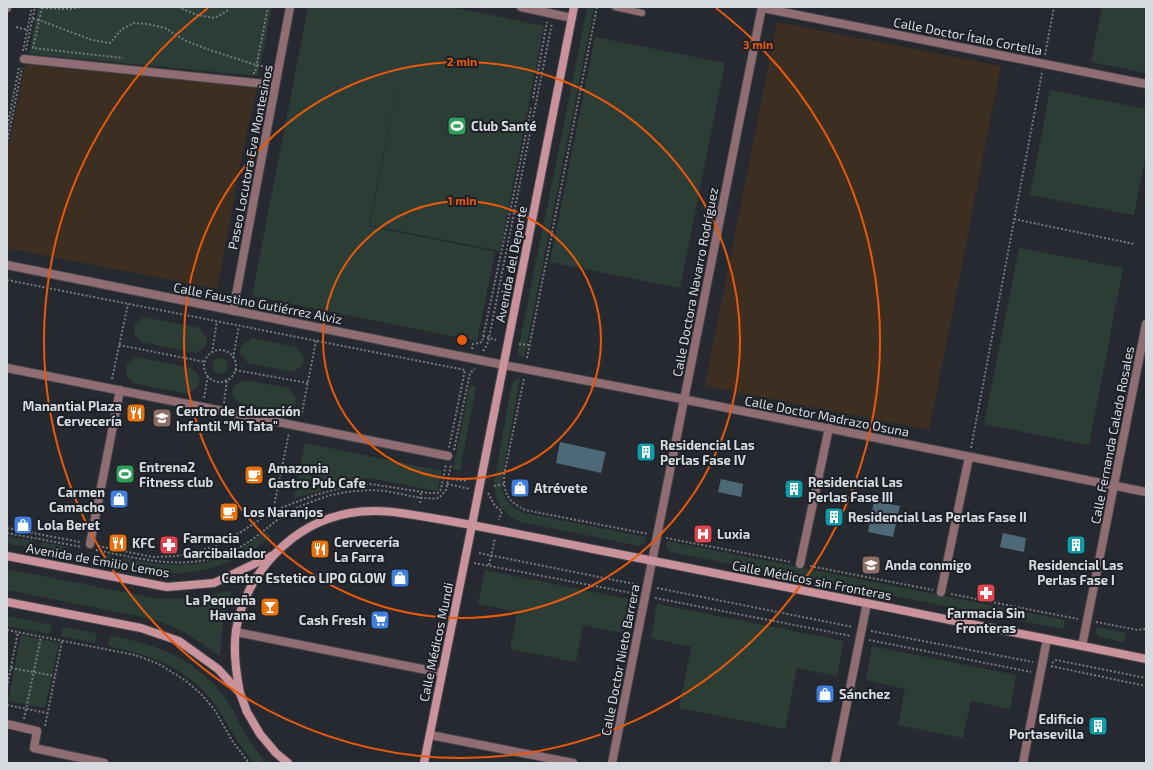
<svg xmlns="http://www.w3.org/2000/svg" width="1153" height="770" viewBox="0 0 1153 770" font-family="'Exo 2',sans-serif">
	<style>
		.education { fill: #3c2e21 }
		.green { fill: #2b3d34 }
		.water { fill: #4d6977 }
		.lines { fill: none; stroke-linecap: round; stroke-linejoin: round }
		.lane-casing { stroke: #42464c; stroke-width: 8 }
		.street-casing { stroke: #42464c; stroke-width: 10 }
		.secondary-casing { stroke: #42464c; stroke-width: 10 }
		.path { stroke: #76797e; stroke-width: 2; stroke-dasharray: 2 2; stroke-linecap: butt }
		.lane { stroke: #906d72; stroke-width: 6 }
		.street { stroke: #906d72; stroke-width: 8 }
		.secondary { stroke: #ca929a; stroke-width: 8 }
		.ring { fill: none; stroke: #e8590c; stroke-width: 2 }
		.labels { text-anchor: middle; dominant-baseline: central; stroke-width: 4; stroke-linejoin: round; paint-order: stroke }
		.street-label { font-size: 13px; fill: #d7dade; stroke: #1d2026 }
		.poi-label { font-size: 13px; font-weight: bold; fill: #d7dade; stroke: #1d2026; text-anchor: start }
		.centre { fill: #e8590c; stroke: #1d2026; stroke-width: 2 }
		.ring-label { font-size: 12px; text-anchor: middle; font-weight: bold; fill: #e8590c; stroke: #1d2026; stroke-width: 4; stroke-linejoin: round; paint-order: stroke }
	</style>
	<rect width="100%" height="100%" fill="#262a30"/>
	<path class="education" d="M 777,22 L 1001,66 L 929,430 L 705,386 Z
		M 25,64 L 257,87 L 242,155 L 217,289 L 7,248 L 7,156 Z"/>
	<path class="green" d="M 38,7 L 272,7 L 258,76 L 29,54 Z
		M 308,7 L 451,7 L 544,26 L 500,251 L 370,225 L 404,52 L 369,226 L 495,252 L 477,341 L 252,296 Z
		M 589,7 L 594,8 L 524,358 L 519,355 L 518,350 L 587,9 Z
		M 1102,7 L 1146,7 L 1146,73 L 1091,62 Z
		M 595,37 L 725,63 L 680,288 L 550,262 Z
		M 1050,90 L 1146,109 L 1146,154 L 1134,215 L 1030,195 Z
		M 1019,248 L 1123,268 L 1089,445 L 984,424 Z
		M 144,317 L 200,328 L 207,338 L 206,346 L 196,353 L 141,342 L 134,333 L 135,325 Z
		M 252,338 L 296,347 L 304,357 L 303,365 L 293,372 L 248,363 L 240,353 L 241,346 Z
		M 136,357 L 192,368 L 200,378 L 198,386 L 188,394 L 133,383 L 126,374 L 127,365 Z
		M212 366a8 8 0 1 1 16 0a8 8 0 1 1-16 0Z
		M 517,378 L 520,378 L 501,484 C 504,500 509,506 524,513 L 646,537 C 645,542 644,544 639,546 L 521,522 C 503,515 494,501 494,482 L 512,383 Z
		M 244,380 L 288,388 L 296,398 L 295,406 L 285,413 L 240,404 L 232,395 L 233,387 Z
		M 470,385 L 476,386 L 460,470 L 453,469 Z
		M 305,443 L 442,471 L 437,491 L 369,478 L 294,498 Z
		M 266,532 L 271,537 C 241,560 206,575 168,573 C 146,572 125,566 103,562 L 105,555 C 170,567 210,576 266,532 Z
		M 7,536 L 34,541 L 32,548 L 7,543 Z
		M 667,541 L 1065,620 L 1063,629 L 670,552 L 666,548 Z
		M 41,542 L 67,547 L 66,554 L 39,549 Z
		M 7,569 L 154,598 C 182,600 203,597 230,591 L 231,593 L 223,622 L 220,655 L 218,655 L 191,636 L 169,625 L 148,618 L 7,590 Z
		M 485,570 L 629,599 L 622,633 L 583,625 L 576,662 L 510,649 L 517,612 L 478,604 Z
		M 657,604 L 844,641 L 837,676 L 797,668 L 785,729 L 679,708 L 691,647 L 651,638 Z
		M 7,616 L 52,625 L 50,634 L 7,626 Z
		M 63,627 L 95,633 L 97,635 L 95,643 L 61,636 Z
		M 1097,627 L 1126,633 L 1124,642 L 1099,637 L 1096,632 Z
		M 21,635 L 59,643 L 45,708 L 8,701 Z
		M 112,636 C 159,645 200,660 228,702 C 235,712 238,722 244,732 C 249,742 257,751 264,759 L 261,763 L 254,763 C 248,755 241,747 236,739 C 229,728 224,717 217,707 C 187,667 154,656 108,646 L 109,638 Z
		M 872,646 L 1016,675 L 1010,709 L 971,701 L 963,738 L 898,725 L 905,689 L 866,680 Z"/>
	<path class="water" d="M 560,442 L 606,452 L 601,473 L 556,463 Z
		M 721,479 L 743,484 L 741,497 L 718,492 Z
		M 874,501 L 900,506 L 893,537 L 868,532 Z
		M 1003,533 L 1026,538 L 1024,552 L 1000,547 Z"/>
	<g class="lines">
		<defs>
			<path id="lane" d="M 615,7 L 642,13"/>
			<path id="street" d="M 521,7 L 572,18
				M 7,8 L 7,7
				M 762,8 L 1146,84
				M 24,59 L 275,85
				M 7,265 L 504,365 L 667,396 L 1146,492
				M 233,311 L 290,7
				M 7,368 L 448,456
				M 90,544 L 120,390
				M 800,564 L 829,428
				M 941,592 L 969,457
				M 236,632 L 442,673
				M 1082,646 L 1146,324
				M 7,724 L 37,731 L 34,748 L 104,763
				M 430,735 L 573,763
				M 612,763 L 762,7
				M 835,763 L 867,603
				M 1023,763 L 1047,639"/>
			<path id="secondary" d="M 7,556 L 167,587 L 214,583 L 271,556
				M 7,602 L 141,628 L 179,641 L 218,669 L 240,693 L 247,712 L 260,734 L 276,753 L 288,763
				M 240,693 C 236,673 233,651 236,630 C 246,573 292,523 350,513 C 381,507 412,515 444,520 C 494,529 544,539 593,549 C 711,572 828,595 945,619 C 1012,632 1079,645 1146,659
				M 424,763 L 472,525 L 574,7"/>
		</defs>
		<use href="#lane" class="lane-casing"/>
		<use href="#street" class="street-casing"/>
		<use href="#secondary" class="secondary-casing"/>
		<path class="path" d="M 42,7 L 33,48 L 123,58
			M 178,7 L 197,15 L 215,18 L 227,11 L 228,7
			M 42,8 L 70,9 L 81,7
			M 33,19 L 39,20 L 92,40 L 110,43 L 122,29 L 134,23 L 148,24 L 165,28 L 186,41 L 207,49 L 256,65 L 270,67
			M 16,27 L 28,30
			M 26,50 L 35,7
			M 23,51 L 32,7
			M 1045,55 L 1054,7
			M 253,73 L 255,73 L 268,7
			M 533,98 L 547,22
			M 7,129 L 19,67
			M 7,143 L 22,68
			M 1014,219 L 1134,244
			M 7,280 L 465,370 L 449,448
			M 483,336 L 496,340
			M 519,344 L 530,345
			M 119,345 L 205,362
			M 472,349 L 473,344 L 482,342 L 514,193 L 531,108
			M204 366a16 16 0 1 1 32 0a16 16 0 1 1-32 0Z
			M 483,351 L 487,345 L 489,338 L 552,23
			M 212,353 L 217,321
			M 233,358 L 239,326
			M 527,358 L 597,7
			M 235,370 L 308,383
			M 112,379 L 128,304
			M 524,379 L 504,475 C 504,495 508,501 525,510 L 648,534
			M 204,398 L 208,376
			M 224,403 L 227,380
			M 301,417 L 316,341
			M 971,448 L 1042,73
			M 454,450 L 470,373 L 475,369
			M 452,479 L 467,481
			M 447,484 L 470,489
			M 494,486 L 504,484
			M 488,493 L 495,506 L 502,511 L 499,520
			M 420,503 L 421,492
			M 273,511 L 289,433
			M 7,528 L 80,542
			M 7,533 L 82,547
			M 666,538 L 791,562
			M 98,546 L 153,557 L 177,556 L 213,547 L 241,532 L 273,511 L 315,495 L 337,489 L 371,484 L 429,493 L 438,493 L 441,489 L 446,464
			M 96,550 C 146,560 195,574 242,546 C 258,537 272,523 288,512 C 297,507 318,499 328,496 C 346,491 367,489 385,491 C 404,494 421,500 439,498 L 446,490 L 451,464
			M 479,553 L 639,585
			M 474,563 L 637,594
			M 489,565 L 495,538
			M 810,566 L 933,590
			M 657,588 L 853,627
			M 951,594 L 1078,619
			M 655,598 L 851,636
			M 1096,622 L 1138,630 L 1146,629
			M 7,630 L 135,655 L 159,664 L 186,681 L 201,694 L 214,709 L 233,742 L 249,763
			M 871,631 L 1033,662
			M 869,640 L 1031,672
			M 1052,663 L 1056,660 L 1146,678
			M 1051,666 L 1146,686
			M 11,668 L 55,676
			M 7,687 L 18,632
			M 7,705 L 47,713
			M 24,719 L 41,637
			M 45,726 L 62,641"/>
		<use href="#lane" class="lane"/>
		<use href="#street" class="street"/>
		<use href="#secondary" class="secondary"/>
	</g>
	<g class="ring">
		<circle cx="462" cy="340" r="139"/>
		<circle cx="462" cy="340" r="278"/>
		<path d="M716 8A418 418 0 1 1 208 8"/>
	</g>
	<defs>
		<symbol id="stadium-square" viewBox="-11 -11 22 22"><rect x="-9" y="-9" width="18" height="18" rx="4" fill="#2e9e5b" stroke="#1d2026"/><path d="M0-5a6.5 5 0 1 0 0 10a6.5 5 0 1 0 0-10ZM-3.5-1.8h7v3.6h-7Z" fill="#fff"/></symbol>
		<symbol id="restaurant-square" viewBox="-11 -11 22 22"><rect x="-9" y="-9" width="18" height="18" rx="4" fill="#e8710a" stroke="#1d2026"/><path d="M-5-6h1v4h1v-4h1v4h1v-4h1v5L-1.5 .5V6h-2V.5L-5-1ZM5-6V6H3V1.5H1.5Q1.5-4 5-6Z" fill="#fff"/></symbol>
		<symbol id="school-square" viewBox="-11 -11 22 22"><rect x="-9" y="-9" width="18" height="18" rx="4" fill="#8d6e63" stroke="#1d2026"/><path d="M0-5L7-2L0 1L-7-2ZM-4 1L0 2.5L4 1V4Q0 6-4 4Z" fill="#fff"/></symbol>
		<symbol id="building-square" viewBox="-11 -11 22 22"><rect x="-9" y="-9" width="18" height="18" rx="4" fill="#0f9aa8" stroke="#1d2026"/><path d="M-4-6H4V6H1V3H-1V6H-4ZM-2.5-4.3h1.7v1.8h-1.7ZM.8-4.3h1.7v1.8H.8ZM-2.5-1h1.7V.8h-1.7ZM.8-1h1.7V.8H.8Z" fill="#fff"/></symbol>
		<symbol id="cafe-square" viewBox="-11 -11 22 22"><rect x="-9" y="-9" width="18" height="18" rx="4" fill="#e8710a" stroke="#1d2026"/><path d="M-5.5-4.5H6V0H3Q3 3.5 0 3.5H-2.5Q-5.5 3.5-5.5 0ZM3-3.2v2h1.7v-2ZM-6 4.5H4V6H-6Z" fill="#fff"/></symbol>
		<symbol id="shop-square" viewBox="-11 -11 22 22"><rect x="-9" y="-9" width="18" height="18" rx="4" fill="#3f7fe0" stroke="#1d2026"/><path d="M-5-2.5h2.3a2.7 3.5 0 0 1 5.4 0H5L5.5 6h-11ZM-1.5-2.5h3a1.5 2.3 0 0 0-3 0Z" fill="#fff"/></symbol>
		<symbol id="hospital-square" viewBox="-11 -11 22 22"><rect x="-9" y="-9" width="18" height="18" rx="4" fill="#e0444e" stroke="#1d2026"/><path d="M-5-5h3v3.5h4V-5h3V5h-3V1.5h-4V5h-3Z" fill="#fff"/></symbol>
		<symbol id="pharmacy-square" viewBox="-11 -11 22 22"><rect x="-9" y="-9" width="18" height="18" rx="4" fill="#e0444e" stroke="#1d2026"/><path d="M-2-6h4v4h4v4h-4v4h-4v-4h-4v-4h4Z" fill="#fff"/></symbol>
		<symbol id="bar-square" viewBox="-11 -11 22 22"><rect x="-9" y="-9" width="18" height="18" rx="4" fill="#e8710a" stroke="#1d2026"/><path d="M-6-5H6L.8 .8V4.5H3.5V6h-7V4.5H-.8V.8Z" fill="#fff"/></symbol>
		<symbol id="supermarket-square" viewBox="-11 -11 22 22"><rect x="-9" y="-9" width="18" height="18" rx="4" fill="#3f7fe0" stroke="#1d2026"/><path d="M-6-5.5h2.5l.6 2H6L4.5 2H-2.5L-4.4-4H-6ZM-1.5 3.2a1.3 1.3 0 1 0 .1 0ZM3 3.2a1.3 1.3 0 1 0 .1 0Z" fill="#fff"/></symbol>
	</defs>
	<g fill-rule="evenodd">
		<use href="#stadium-square" x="446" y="115" width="22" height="22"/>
		<use href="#restaurant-square" x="125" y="402" width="22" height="22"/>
		<use href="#school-square" x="151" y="407" width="22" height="22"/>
		<use href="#building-square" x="635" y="441" width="22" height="22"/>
		<use href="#stadium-square" x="114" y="463" width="22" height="22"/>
		<use href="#cafe-square" x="243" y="464" width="22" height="22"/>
		<use href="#shop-square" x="509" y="477" width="22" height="22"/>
		<use href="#building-square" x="783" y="478" width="22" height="22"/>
		<use href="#shop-square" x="108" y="488" width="22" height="22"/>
		<use href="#cafe-square" x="218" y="501" width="22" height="22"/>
		<use href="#building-square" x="823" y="506" width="22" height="22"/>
		<use href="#shop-square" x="12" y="514" width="22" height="22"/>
		<use href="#hospital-square" x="692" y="523" width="22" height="22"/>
		<use href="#restaurant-square" x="107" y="532" width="22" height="22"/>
		<use href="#pharmacy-square" x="158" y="534" width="22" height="22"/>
		<use href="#building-square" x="1065" y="534" width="22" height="22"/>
		<use href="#restaurant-square" x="309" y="538" width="22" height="22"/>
		<use href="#school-square" x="860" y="554" width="22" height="22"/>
		<use href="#shop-square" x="389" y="567" width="22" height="22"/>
		<use href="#pharmacy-square" x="975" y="582" width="22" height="22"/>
		<use href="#bar-square" x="259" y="596" width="22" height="22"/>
		<use href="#supermarket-square" x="369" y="609" width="22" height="22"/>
		<use href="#shop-square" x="814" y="683" width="22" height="22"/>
		<use href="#building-square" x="1087" y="715" width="22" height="22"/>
	</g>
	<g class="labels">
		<g class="street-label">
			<text transform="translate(968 36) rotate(11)">Calle Doctor Ítalo Cortella</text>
			<text transform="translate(250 157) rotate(-79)">Paseo Locutora Eva Montesinos</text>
			<text transform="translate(511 264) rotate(-79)">Avenida del Deporte</text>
			<text transform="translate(695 282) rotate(-79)">Calle Doctora Navarro Rodríguez</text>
			<text transform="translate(258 303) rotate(11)">Calle Faustino Gutiérrez Alviz</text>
			<text transform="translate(827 416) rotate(11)">Calle Doctor Madrazo Osuna</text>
			<text transform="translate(1112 435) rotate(-79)">Calle Fernanda Calado Rosales</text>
			<text transform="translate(98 560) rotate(10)">Avenida de Emilio Lemos</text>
			<text transform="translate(812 580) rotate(11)">Calle Médicos sin Fronteras</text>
			<text transform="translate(436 642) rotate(-78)">Calle Médicos Mundi</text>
			<text transform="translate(620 660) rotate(-79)">Calle Doctor Nieto Barrera</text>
		</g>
		<g class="poi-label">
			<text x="471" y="126">Club Santé</text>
			<text x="122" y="406" text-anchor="end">Manantial Plaza<tspan x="122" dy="15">Cervecería</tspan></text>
			<text x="176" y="411">Centro de Educación<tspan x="176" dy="15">Infantil "Mi Tata"</tspan></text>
			<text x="660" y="445">Residencial Las<tspan x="660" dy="15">Perlas Fase IV</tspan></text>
			<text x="139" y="467">Entrena2<tspan x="139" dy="15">Fitness club</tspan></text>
			<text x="268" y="468">Amazonia<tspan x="268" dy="15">Gastro Pub Cafe</tspan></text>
			<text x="808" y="482">Residencial Las<tspan x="808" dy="15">Perlas Fase III</tspan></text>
			<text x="534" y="488">Atrévete</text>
			<text x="105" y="492" text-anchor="end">Carmen<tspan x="105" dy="15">Camacho</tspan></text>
			<text x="243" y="512">Los Naranjos</text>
			<text x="848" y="517">Residencial Las Perlas Fase II</text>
			<text x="37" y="525">Lola Beret</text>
			<text x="717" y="534">Luxia</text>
			<text x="183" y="538">Farmacia<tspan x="183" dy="15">Garcibailador</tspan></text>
			<text x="334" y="542">Cervecería<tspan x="334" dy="15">La Farra</tspan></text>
			<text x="132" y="543">KFC</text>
			<text x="885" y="565">Anda conmigo</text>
			<text x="1076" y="565" text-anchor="middle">Residencial Las<tspan x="1076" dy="15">Perlas Fase I</tspan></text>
			<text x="386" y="578" text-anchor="end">Centro Estetico LIPO GLOW</text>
			<text x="256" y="600" text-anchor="end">La Pequeña<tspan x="256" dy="15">Havana</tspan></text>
			<text x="986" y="613" text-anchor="middle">Farmacia Sin<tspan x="986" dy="15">Fronteras</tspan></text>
			<text x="366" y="620" text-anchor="end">Cash Fresh</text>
			<text x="839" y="694">Sánchez</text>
			<text x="1084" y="719" text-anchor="end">Edificio<tspan x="1084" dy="15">Portasevilla</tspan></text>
		</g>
	</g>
	<circle cx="462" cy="340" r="6" class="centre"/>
	<g class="ring-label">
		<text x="758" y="49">3 min</text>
		<text x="462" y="66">2 min</text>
		<text x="462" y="205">1 min</text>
	</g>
	<rect width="1153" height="770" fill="none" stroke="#d7dade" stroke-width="16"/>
</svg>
